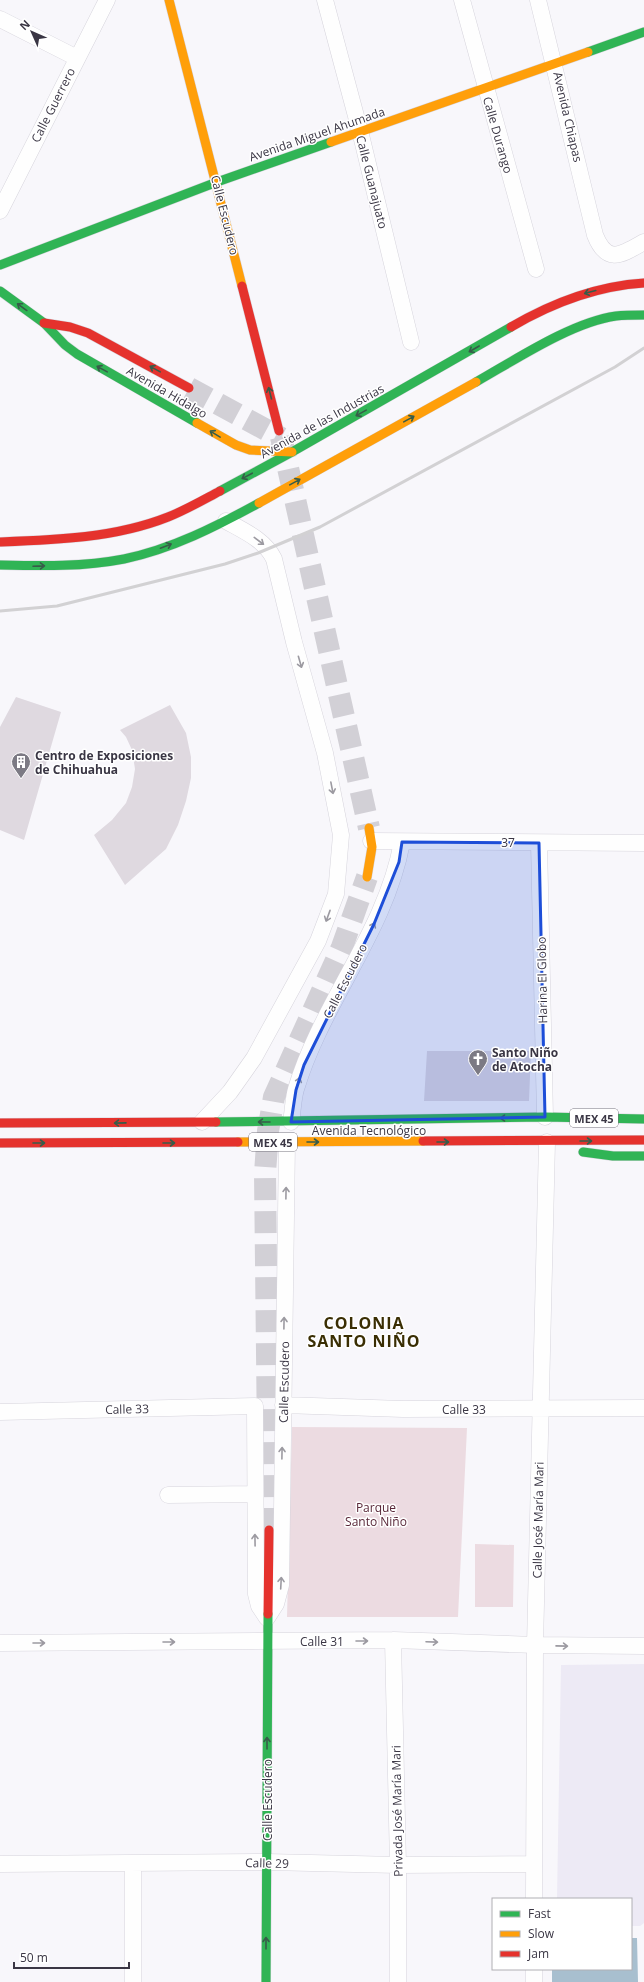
<svg xmlns="http://www.w3.org/2000/svg" width="644" height="1982" viewBox="0 0 644 1982" font-family="'Open Sans',sans-serif">
	<style>
		.built { fill: #edeaf5 }
		.green { fill: #ecdbe1 }
		.water { fill: #a8bfcf }
		.building { fill: #dfd9e0 }
		.lines { fill: none; stroke-linecap: round; stroke-linejoin: round }
		.secondary-tunnel { stroke: #d2d0d6; stroke-width: 22; stroke-dasharray: 22 11; stroke-linecap: butt }
		.street-casing { stroke: #d6d4dc; stroke-width: 17 }
		.fast-casing { stroke: #d6d4dc; stroke-width: 10 }
		.slow-casing { stroke: #d6d4dc; stroke-width: 10 }
		.jam-casing { stroke: #d6d4dc; stroke-width: 10 }
		.street { stroke: #fefefe; stroke-width: 16 }
		.fast { stroke: #30b455; stroke-width: 9 }
		.slow { stroke: #ff9f0a; stroke-width: 9 }
		.jam { stroke: #e5322d; stroke-width: 9 }
		.rail { stroke: #d2d1d3; stroke-width: 3 }
		.oneway { stroke: #375c49 }
		.oneway2 { stroke: #9c9aa1 }
		.marked { fill: #1d4ed8; fill-opacity: 0.2; stroke: #1d4ed8; stroke-width: 3; stroke-linejoin: round }
		.labels { text-anchor: middle; dominant-baseline: central; stroke-width: 3; stroke-linejoin: round; paint-order: stroke }
		.shield { fill: #fff; stroke: #75727c; stroke-width: 1 }
		.shield-label { font-size: 11px; font-weight: bold; fill: #3a3644 }
		.street-label { font-size: 12px; fill: #3a3644; stroke: #fff }
		.poi-label { font-size: 12px; font-weight: bold; fill: #3a3644; stroke: #fff; text-anchor: start }
		.park-label { font-size: 12px; fill: #582637; stroke: #fff }
		.district-label { font-size: 16px; font-weight: bold; letter-spacing: 1px; fill: #3a2e03; stroke: #fff }
	</style>
	<rect width="100%" height="100%" fill="#f8f7fb"/>
	<path class="built" d="M 644,1664 L 644,1923 L 640,1926 L 631,1926 L 631,1899 L 557,1899 L 561,1665 Z"/>
	<path class="green" d="M 292,1427 L 467,1428 L 458,1617 L 287,1617 Z
		M 475,1544 L 514,1545 L 513,1607 L 475,1607 Z"/>
	<path class="water" d="M 631,1938 L 637,1938 L 638,1982 L 552,1982 L 552,1969 L 631,1969 Z"/>
	<path class="building" d="M 16,697 L 61,712 L 24,840 L 0,830 L 0,727 Z
		M 170,705 L 186,733 L 191,757 L 191,778 L 186,801 L 178,825 L 166,849 L 125,885 L 94,835 L 112,820 L 126,803 L 132,787 L 135,769 L 132,750 L 126,737 L 120,730 Z
		M 427,1051 L 531,1051 L 529,1101 L 424,1101 Z"/>
	<g class="lines">
		<path class="secondary-tunnel" d="M 189,388 L 281,438
			M 281,437 L 369,828
			M 269,1530 L 265,1173 L 268,1131 L 274,1097 L 342,947 L 367,877"/>
		<defs>
			<path id="street" d="M 325,0 L 360,131 L 411,342
				M 462,0 L 536,269
				M 538,0 L 595,235 C 607,265 621,255 644,242
				M 0,19 L 77,58
				M 0,211 L 107,0
				M 371,841 L 644,843
				M 539,843 L 545,1117
				M 202,1122 L 230,1092 L 254,1058 L 318,941 L 336,894 L 341,835 L 325,753 L 294,642 L 274,559 C 265,540 244,531 226,521
				M 291,1122 C 293,1111 293,1099 296,1089 C 322,1002 386,931 402,842
				M 283,1405 L 403,1409 L 644,1408
				M 0,1412 L 255,1406 L 256,1594 L 259,1606 L 267,1618 L 276,1604 L 281,1585 L 287,1142
				M 168,1495 L 254,1494
				M 393,1640 L 398,1865 L 398,1982
				M 0,1643 L 393,1640 L 535,1645 L 644,1646
				M 133,1863 L 133,1982
				M 0,1864 L 267,1862 L 398,1865 L 533,1864
				M 534,1899 L 535,1645 L 547,1142
				M 534,1969 L 534,1982"/>
			<path id="fast" d="M 588,52 L 644,32
				M 0,265 L 217,182 L 331,142
				M 0,291 L 44,323 L 65,345 L 77,354 L 197,423
				M 476,382 C 515,360 572,322 616,316 C 625,315 635,315 644,315
				M 220,491 L 292,452 L 511,327
				M 0,565 C 42,566 83,567 124,559 C 172,549 217,526 259,503
				M 216,1122 L 545,1117 L 644,1119
				M 583,1152 L 613,1156 L 644,1156
				M 266,1982 L 268,1614"/>
			<path id="slow" d="M 169,0 L 242,286
				M 331,142 L 588,52
				M 197,423 L 236,445 L 250,450 L 292,452
				M 259,503 L 476,382
				M 367,877 L 372,847 L 369,828
				M 238,1142 L 423,1141"/>
			<path id="jam" d="M 242,286 L 279,431
				M 44,323 L 70,327 L 88,333 L 189,388
				M 511,327 C 552,303 596,286 644,283
				M 0,542 C 56,540 115,538 168,517 C 186,510 203,500 220,491
				M 0,1123 L 216,1122
				M 423,1141 L 644,1140
				M 0,1143 L 238,1142
				M 268,1614 L 269,1530"/>
		</defs>
		<use href="#street" class="street-casing"/>
		<use href="#fast" class="fast-casing"/>
		<use href="#slow" class="slow-casing"/>
		<use href="#jam" class="jam-casing"/>
		<use href="#street" class="street"/>
		<use href="#fast" class="fast"/>
		<use href="#slow" class="slow"/>
		<use href="#jam" class="jam"/>
		<path class="rail" d="M 0,611 L 57,606 L 225,564 L 258,553 L 320,527 L 615,367 L 644,348"/>
	</g>
	<defs><path id="oneway-shaft" d="M-6 0H5M1.5-3L5.5 0L1.5 3" fill="none" stroke-width="1.6" stroke-linecap="round" stroke-linejoin="round"/></defs>
	<g class="oneway">
		<use href="#oneway-shaft" transform="translate(590 292) rotate(165)"/>
		<use href="#oneway-shaft" transform="translate(22 307) rotate(-144)"/>
		<use href="#oneway-shaft" transform="translate(474 349) rotate(150)"/>
		<use href="#oneway-shaft" transform="translate(102 369) rotate(-151)"/>
		<use href="#oneway-shaft" transform="translate(155 369) rotate(-151)"/>
		<use href="#oneway-shaft" transform="translate(270 393) rotate(-104)"/>
		<use href="#oneway-shaft" transform="translate(361 413) rotate(151)"/>
		<use href="#oneway-shaft" transform="translate(409 419) rotate(-29)"/>
		<use href="#oneway-shaft" transform="translate(215 434) rotate(-149)"/>
		<use href="#oneway-shaft" transform="translate(247 476) rotate(152)"/>
		<use href="#oneway-shaft" transform="translate(295 482) rotate(-29)"/>
		<use href="#oneway-shaft" transform="translate(166 546) rotate(-21)"/>
		<use href="#oneway-shaft" transform="translate(39 566) rotate(-2)"/>
		<use href="#oneway-shaft" transform="translate(506 1118) rotate(179)"/>
		<use href="#oneway-shaft" transform="translate(264 1122) rotate(180)"/>
		<use href="#oneway-shaft" transform="translate(120 1123) rotate(179)"/>
		<use href="#oneway-shaft" transform="translate(586 1141)"/>
		<use href="#oneway-shaft" transform="translate(313 1142)"/>
		<use href="#oneway-shaft" transform="translate(443 1142)"/>
		<use href="#oneway-shaft" transform="translate(39 1143)"/>
		<use href="#oneway-shaft" transform="translate(169 1143)"/>
		<use href="#oneway-shaft" transform="translate(267 1743) rotate(-90)"/>
		<use href="#oneway-shaft" transform="translate(266 1943) rotate(-90)"/>
	</g>
	<g class="oneway2">
		<use href="#oneway-shaft" transform="translate(259 541) rotate(37)"/>
		<use href="#oneway-shaft" transform="translate(300 662) rotate(74)"/>
		<use href="#oneway-shaft" transform="translate(332 788) rotate(79)"/>
		<use href="#oneway-shaft" transform="translate(328 916) rotate(110)"/>
		<use href="#oneway-shaft" transform="translate(372 928) rotate(-64)"/>
		<use href="#oneway-shaft" transform="translate(298 1083) rotate(-72)"/>
		<use href="#oneway-shaft" transform="translate(286 1193) rotate(-89)"/>
		<use href="#oneway-shaft" transform="translate(284 1323) rotate(-89)"/>
		<use href="#oneway-shaft" transform="translate(282 1453) rotate(-89)"/>
		<use href="#oneway-shaft" transform="translate(255 1540) rotate(-91)"/>
		<use href="#oneway-shaft" transform="translate(281 1583) rotate(-87)"/>
		<use href="#oneway-shaft" transform="translate(362 1641)"/>
		<use href="#oneway-shaft" transform="translate(169 1642)"/>
		<use href="#oneway-shaft" transform="translate(432 1642) rotate(2)"/>
		<use href="#oneway-shaft" transform="translate(39 1643)"/>
		<use href="#oneway-shaft" transform="translate(562 1646) rotate(1)"/>
	</g>
	<path class="marked" d="M 402,842 L 539,843 L 545,1117 L 291,1122 L 296,1090 L 304,1065 L 374,924 L 399,862 Z"/>
	<defs>
		<symbol id="building-pin" viewBox="-11 -11 22 30"><path d="M0 17L-7.5 6A9.5 9.5 0 1 1 7.5 6Z" fill="#7c7a84" stroke="#fff"/><path d="M-4-6H4V6H1V3H-1V6H-4ZM-2.5-4.3h1.7v1.8h-1.7ZM.8-4.3h1.7v1.8H.8ZM-2.5-1h1.7V.8h-1.7ZM.8-1h1.7V.8H.8Z" fill="#fff"/></symbol>
		<symbol id="church-pin" viewBox="-11 -11 22 30"><path d="M0 17L-7.5 6A9.5 9.5 0 1 1 7.5 6Z" fill="#7c7a84" stroke="#fff"/><path d="M-1.2-6h2.4v3.5h3.3v2.4h-3.3V6h-2.4V-.1h-3.3v-2.4h3.3Z" fill="#fff"/></symbol>
	</defs>
	<g fill-rule="evenodd">
		<use href="#building-pin" x="10" y="751" width="22" height="30"/>
		<use href="#church-pin" x="467" y="1048" width="22" height="30"/>
	</g>
	<g class="labels">
		<g class="shield">
			<rect x="570" y="1109" width="48" height="18" rx="3"/>
			<rect x="249" y="1133" width="48" height="18" rx="3"/>
		</g>
		<g class="shield-label">
			<text x="594" y="1118">MEX 45</text>
			<text x="273" y="1142">MEX 45</text>
		</g>
		<g class="street-label">
			<text transform="translate(53 105) rotate(-63)">Calle Guerrero</text>
			<text transform="translate(568 117) rotate(77)">Avenida Chiapas</text>
			<text transform="translate(317 134) rotate(-19)">Avenida Miguel Ahumada</text>
			<text transform="translate(498 135) rotate(74)">Calle Durango</text>
			<text transform="translate(372 182) rotate(76)">Calle Guanajuato</text>
			<text transform="translate(225 215) rotate(76)">Calle Escudero</text>
			<text transform="translate(167 392) rotate(30)">Avenida Hidalgo</text>
			<text transform="translate(322 421) rotate(-29)">Avenida de las Industrias</text>
			<text x="508" y="842">37</text>
			<text transform="translate(542 980) rotate(-91)">Harina El Globo</text>
			<text transform="translate(345 981) rotate(-63)">Calle Escudero</text>
			<text x="369" y="1130">Avenida Tecnológico</text>
			<text transform="translate(284 1382) rotate(-89)">Calle Escudero</text>
			<text transform="translate(127 1409) rotate(-1)">Calle 33</text>
			<text x="464" y="1409">Calle 33</text>
			<text transform="translate(538 1520) rotate(-89)">Calle José María Mari</text>
			<text x="322" y="1641">Calle 31</text>
			<text transform="translate(267 1800) rotate(-90)">Calle Escudero</text>
			<text transform="translate(397 1811) rotate(-91)">Privada José María Mari</text>
			<text transform="translate(267 1863) rotate(1)">Calle 29</text>
		</g>
		<g class="poi-label">
			<text x="35" y="755">Centro de Exposiciones<tspan x="35" dy="14">de Chihuahua</tspan></text>
			<text x="492" y="1052">Santo Niño<tspan x="492" dy="14">de Atocha</tspan></text>
		</g>
		<g class="park-label">
			<text x="376" y="1507">Parque<tspan x="376" dy="14">Santo Niño</tspan></text>
		</g>
		<g class="district-label">
			<text x="364" y="1323">COLONIA<tspan x="364" dy="18">SANTO NIÑO</tspan></text>
		</g>
	</g>
	<rect x="492" y="1898" width="140" height="72" fill="#ffffff" stroke="#b0afb4"/>
	<rect x="500" y="1911" width="20" height="6" fill="#30b455" stroke="#b0afb4"/>
	<text x="528" y="1918" font-size="12" fill="#3a3644">Fast</text>
	<rect x="500" y="1931" width="20" height="6" fill="#ff9f0a" stroke="#b0afb4"/>
	<text x="528" y="1938" font-size="12" fill="#3a3644">Slow</text>
	<rect x="500" y="1951" width="20" height="6" fill="#e5322d" stroke="#b0afb4"/>
	<text x="528" y="1958" font-size="12" fill="#3a3644">Jam</text>
	<g transform="translate(32 32) rotate(315)" stroke="#ffffff" stroke-width="3" paint-order="stroke">
	<path d="M0-3L7 15L0 10L-7 15Z" fill="#3a3644"/>
	<text y="-6" font-size="11" font-weight="bold" text-anchor="middle" fill="#3a3644">N</text>
	</g>
	<path d="M14 1962v6h115v-6" fill="none" stroke="#3a3644" stroke-width="2"/>
	<text x="20" y="1962" font-size="12" fill="#3a3644" stroke="#ffffff" stroke-width="3" paint-order="stroke">50 m</text>
</svg>
